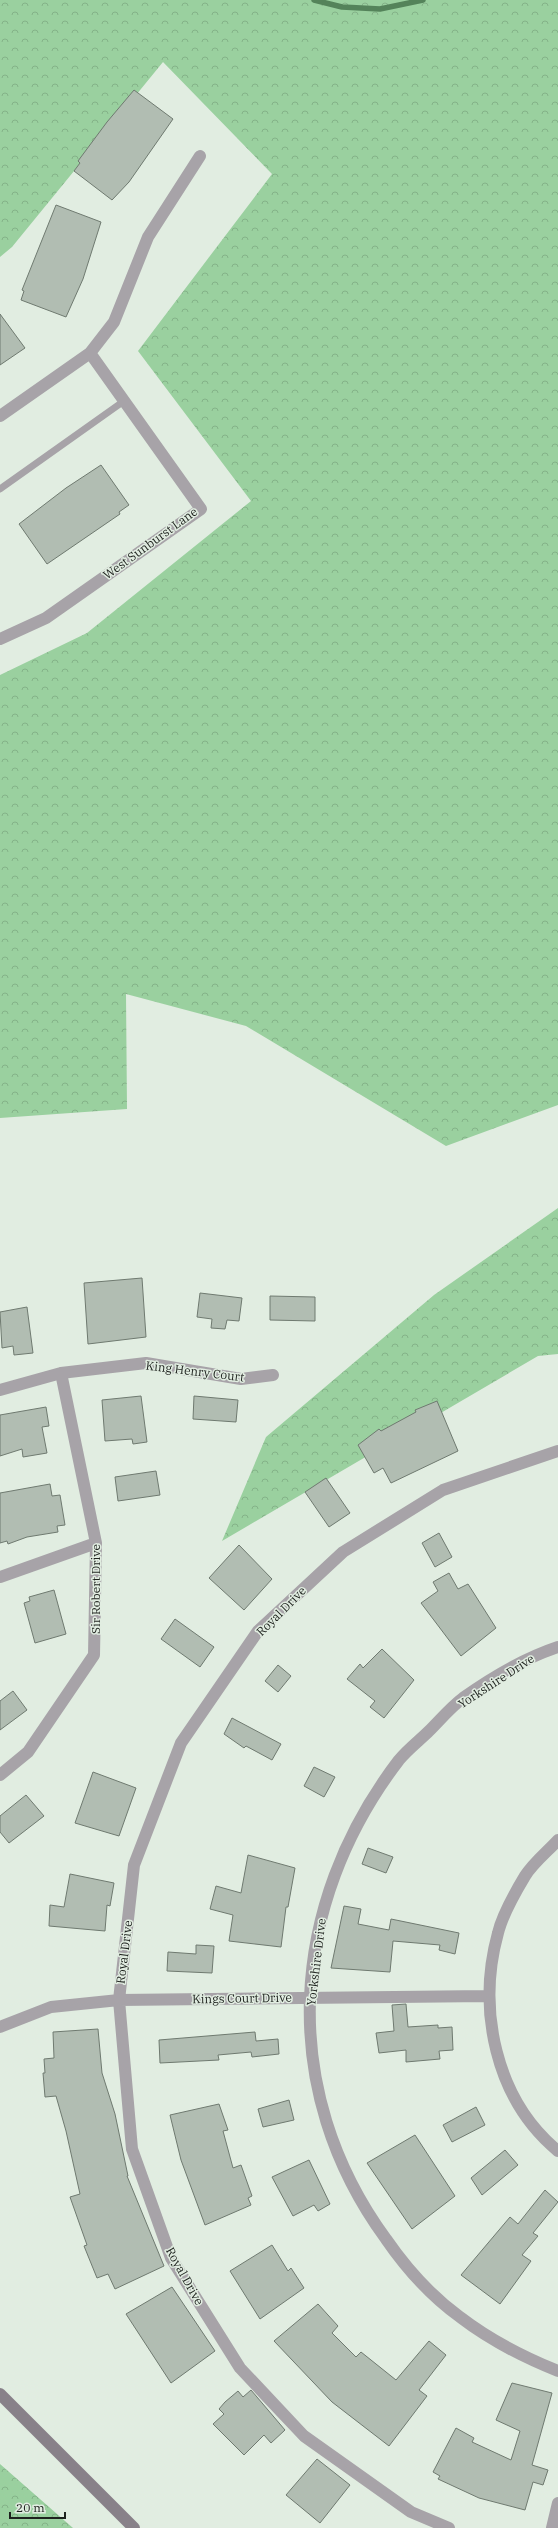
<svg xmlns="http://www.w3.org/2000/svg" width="558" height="2528" viewBox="0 0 558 2528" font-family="'IBM Plex Serif',serif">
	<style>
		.forest { fill: url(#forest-crowns) }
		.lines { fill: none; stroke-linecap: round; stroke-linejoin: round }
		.stream { stroke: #54835a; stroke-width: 5.5 }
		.building { fill: #b1bdb2; stroke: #6f7a70 }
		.lane { stroke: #a7a3a8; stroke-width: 7 }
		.street { stroke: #a7a3a8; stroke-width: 12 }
		.secondary { stroke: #888189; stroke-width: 12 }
		.labels { text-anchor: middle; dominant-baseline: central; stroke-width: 3; stroke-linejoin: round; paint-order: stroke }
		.street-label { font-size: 12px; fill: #1e221e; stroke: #e1ede1 }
	</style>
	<defs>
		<pattern id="forest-crowns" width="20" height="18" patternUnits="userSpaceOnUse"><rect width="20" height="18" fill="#9ad09f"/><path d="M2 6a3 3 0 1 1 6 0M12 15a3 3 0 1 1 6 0" fill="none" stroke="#84b288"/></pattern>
	</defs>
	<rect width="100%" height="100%" fill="#e1ede1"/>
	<path class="forest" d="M 0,0 L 558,0 L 558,1105 L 446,1146 L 246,1026 L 126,994 L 127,1109 L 0,1118 L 0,675 L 87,633 L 251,501 L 138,351 L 272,174 L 163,62 L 12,247 L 0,257 Z
		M 558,1208 L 558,1354 L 538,1356 L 222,1541 L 266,1437 L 434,1295 Z
		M 0,2464 L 73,2528 L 0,2528 Z"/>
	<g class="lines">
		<path class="stream" d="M 314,0 L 342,7 L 380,9 L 423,0"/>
	</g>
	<path class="building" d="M 134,90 L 173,119 L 129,182 L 112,200 L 74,171 L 80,163 L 78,161 L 107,122 Z
		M 56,205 L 101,222 L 83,279 L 66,317 L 21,300 L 24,291 L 22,290 Z
		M 0,314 L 25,348 L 0,365 Z
		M 101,465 L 129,505 L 119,512 L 120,514 L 47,564 L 19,524 L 66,488 Z
		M 142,1278 L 146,1337 L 88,1344 L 84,1283 Z
		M 200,1293 L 242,1298 L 239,1321 L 227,1320 L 225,1329 L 211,1328 L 212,1319 L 197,1317 Z
		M 270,1296 L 315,1297 L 315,1321 L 270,1320 Z
		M 27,1307 L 33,1353 L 14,1355 L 13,1346 L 2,1348 L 0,1312 Z
		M 141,1396 L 147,1442 L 133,1444 L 132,1439 L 105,1441 L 102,1400 Z
		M 194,1396 L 238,1400 L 236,1422 L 193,1419 Z
		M 437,1401 L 458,1451 L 391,1483 L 383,1468 L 374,1473 L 358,1445 L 379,1429 L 381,1431 L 416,1412 L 415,1410 Z
		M 46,1407 L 49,1426 L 42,1427 L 47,1453 L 23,1457 L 22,1449 L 0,1456 L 0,1415 Z
		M 156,1471 L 160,1495 L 118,1501 L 115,1477 Z
		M 326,1478 L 350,1513 L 329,1527 L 305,1492 Z
		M 50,1484 L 52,1496 L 60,1495 L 65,1525 L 57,1526 L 58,1532 L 27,1537 L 8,1544 L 7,1541 L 0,1543 L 0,1493 Z
		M 439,1533 L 452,1557 L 435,1567 L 422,1543 Z
		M 239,1545 L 272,1579 L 244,1610 L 209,1578 Z
		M 449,1573 L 458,1589 L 468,1584 L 496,1628 L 461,1656 L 421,1603 L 438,1591 L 433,1582 Z
		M 54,1590 L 66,1634 L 35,1643 L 24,1603 L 30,1601 L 29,1597 Z
		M 175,1619 L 214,1647 L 200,1667 L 161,1639 Z
		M 382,1649 L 414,1680 L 384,1718 L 370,1707 L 375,1701 L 347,1679 L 360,1664 L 363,1668 Z
		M 278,1665 L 291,1676 L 278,1692 L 265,1681 Z
		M 13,1691 L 27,1710 L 0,1730 L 0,1701 Z
		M 232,1718 L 281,1744 L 272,1760 L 246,1746 L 244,1748 L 224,1734 Z
		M 314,1767 L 335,1777 L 324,1797 L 304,1786 Z
		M 93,1772 L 136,1788 L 119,1836 L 75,1823 Z
		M 26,1795 L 44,1816 L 9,1843 L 0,1832 L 0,1816 Z
		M 368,1848 L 393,1857 L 386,1873 L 362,1864 Z
		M 248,1855 L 295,1868 L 288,1907 L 286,1907 L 281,1947 L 229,1941 L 233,1915 L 210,1909 L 216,1886 L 241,1893 Z
		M 70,1874 L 114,1883 L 110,1906 L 107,1905 L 105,1931 L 49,1926 L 50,1905 L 64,1907 Z
		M 344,1906 L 361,1909 L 358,1924 L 389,1930 L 391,1919 L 459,1933 L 455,1954 L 439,1950 L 440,1945 L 393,1941 L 390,1972 L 331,1968 Z
		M 196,1945 L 214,1946 L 212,1973 L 167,1971 L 168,1952 L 196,1954 Z
		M 406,2004 L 408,2027 L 438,2025 L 438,2028 L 452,2027 L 453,2050 L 439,2051 L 440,2059 L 406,2062 L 406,2050 L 379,2053 L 376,2033 L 394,2031 L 392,2005 Z
		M 98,2029 L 102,2073 L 115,2114 L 128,2176 L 127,2176 L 164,2266 L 115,2289 L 108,2274 L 97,2278 L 84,2246 L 87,2245 L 70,2197 L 80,2194 L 66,2131 L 56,2096 L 45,2097 L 43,2073 L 45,2073 L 44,2059 L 54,2058 L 53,2032 Z
		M 255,2032 L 256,2041 L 278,2039 L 279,2054 L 252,2057 L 251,2052 L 218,2055 L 219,2060 L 160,2063 L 159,2040 Z
		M 289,2100 L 294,2120 L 263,2127 L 258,2109 Z
		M 219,2104 L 228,2130 L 223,2131 L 233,2168 L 241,2165 L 252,2196 L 248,2198 L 251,2205 L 205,2225 L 181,2160 L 170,2115 Z
		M 476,2107 L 485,2125 L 452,2142 L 443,2125 Z
		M 415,2135 L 455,2196 L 412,2229 L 367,2163 Z
		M 505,2150 L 518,2165 L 482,2195 L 471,2178 Z
		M 309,2160 L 330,2204 L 318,2211 L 314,2205 L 293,2216 L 272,2177 Z
		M 545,2190 L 558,2202 L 533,2233 L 538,2236 L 522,2255 L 531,2261 L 500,2304 L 461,2275 L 510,2217 L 518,2224 Z
		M 272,2245 L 288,2271 L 291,2268 L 304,2288 L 260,2319 L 230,2271 Z
		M 172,2287 L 215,2351 L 171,2383 L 126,2314 Z
		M 318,2304 L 338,2326 L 332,2333 L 356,2357 L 361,2352 L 396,2380 L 429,2341 L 446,2355 L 419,2390 L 427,2396 L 389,2446 L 332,2402 L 274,2341 Z
		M 512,2383 L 552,2393 L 532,2465 L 548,2470 L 543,2485 L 533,2482 L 525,2510 L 479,2498 L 438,2479 L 440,2476 L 433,2472 L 456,2428 L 474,2438 L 472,2442 L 511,2460 L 520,2431 L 496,2420 Z
		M 251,2390 L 285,2430 L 271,2443 L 264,2435 L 244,2455 L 213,2424 L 224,2414 L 219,2409 L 225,2402 L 238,2391 L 243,2397 Z
		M 317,2459 L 350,2485 L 320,2523 L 286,2495 Z"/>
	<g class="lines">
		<path class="lane" d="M 0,489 L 124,401"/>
		<path class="street" d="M 0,416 L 90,353 L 114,322 L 148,237 L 200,156
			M 0,639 L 46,618 L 201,509 L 90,353
			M 0,1390 L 61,1373 L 146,1363 L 241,1379 L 273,1375
			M 0,1577 L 96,1543
			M 558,1647 C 525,1658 491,1678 463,1698 C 451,1707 440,1720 429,1731 C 420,1740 408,1749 399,1760 C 288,1905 277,2090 386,2239 C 406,2268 431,2296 460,2317 C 490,2340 523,2357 558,2371
			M 0,1775 L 28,1752 L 94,1655 L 96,1543 L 61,1373
			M 558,1840 C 548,1851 533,1863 525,1876 C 516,1891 502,1916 498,1933 C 477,2009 495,2099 558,2151
			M 0,2027 L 51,2007 L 119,2000 L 488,1996
			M 449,2528 L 411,2512 L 304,2436 L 240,2368 L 171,2258 L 132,2149 L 119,2000 L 134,1865 L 181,1743 L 258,1631 L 343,1552 L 443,1490 L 558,1451
			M 552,2528 L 558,2503"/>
		<path class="secondary" d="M 0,2394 L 134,2528"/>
	</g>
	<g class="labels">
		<g class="street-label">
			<text transform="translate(150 543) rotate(-36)">West Sunburst Lane</text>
			<text transform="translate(195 1371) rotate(7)">King Henry Court</text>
			<text transform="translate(95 1589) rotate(-90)">Sir Robert Drive</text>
			<text transform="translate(281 1611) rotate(-45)">Royal Drive</text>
			<text transform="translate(496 1681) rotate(-33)">Yorkshire Drive</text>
			<text transform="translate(124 1952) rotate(-83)">Royal Drive</text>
			<text transform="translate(316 1962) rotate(-83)">Yorkshire Drive</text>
			<text transform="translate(242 1998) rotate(-1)">Kings Court Drive</text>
			<text transform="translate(185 2276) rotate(61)">Royal Drive</text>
		</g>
	</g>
	<path d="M10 2512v6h55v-6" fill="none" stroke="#1e221e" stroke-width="2"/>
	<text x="16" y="2512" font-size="12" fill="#1e221e" stroke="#e1ede1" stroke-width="3" paint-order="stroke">20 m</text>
</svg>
